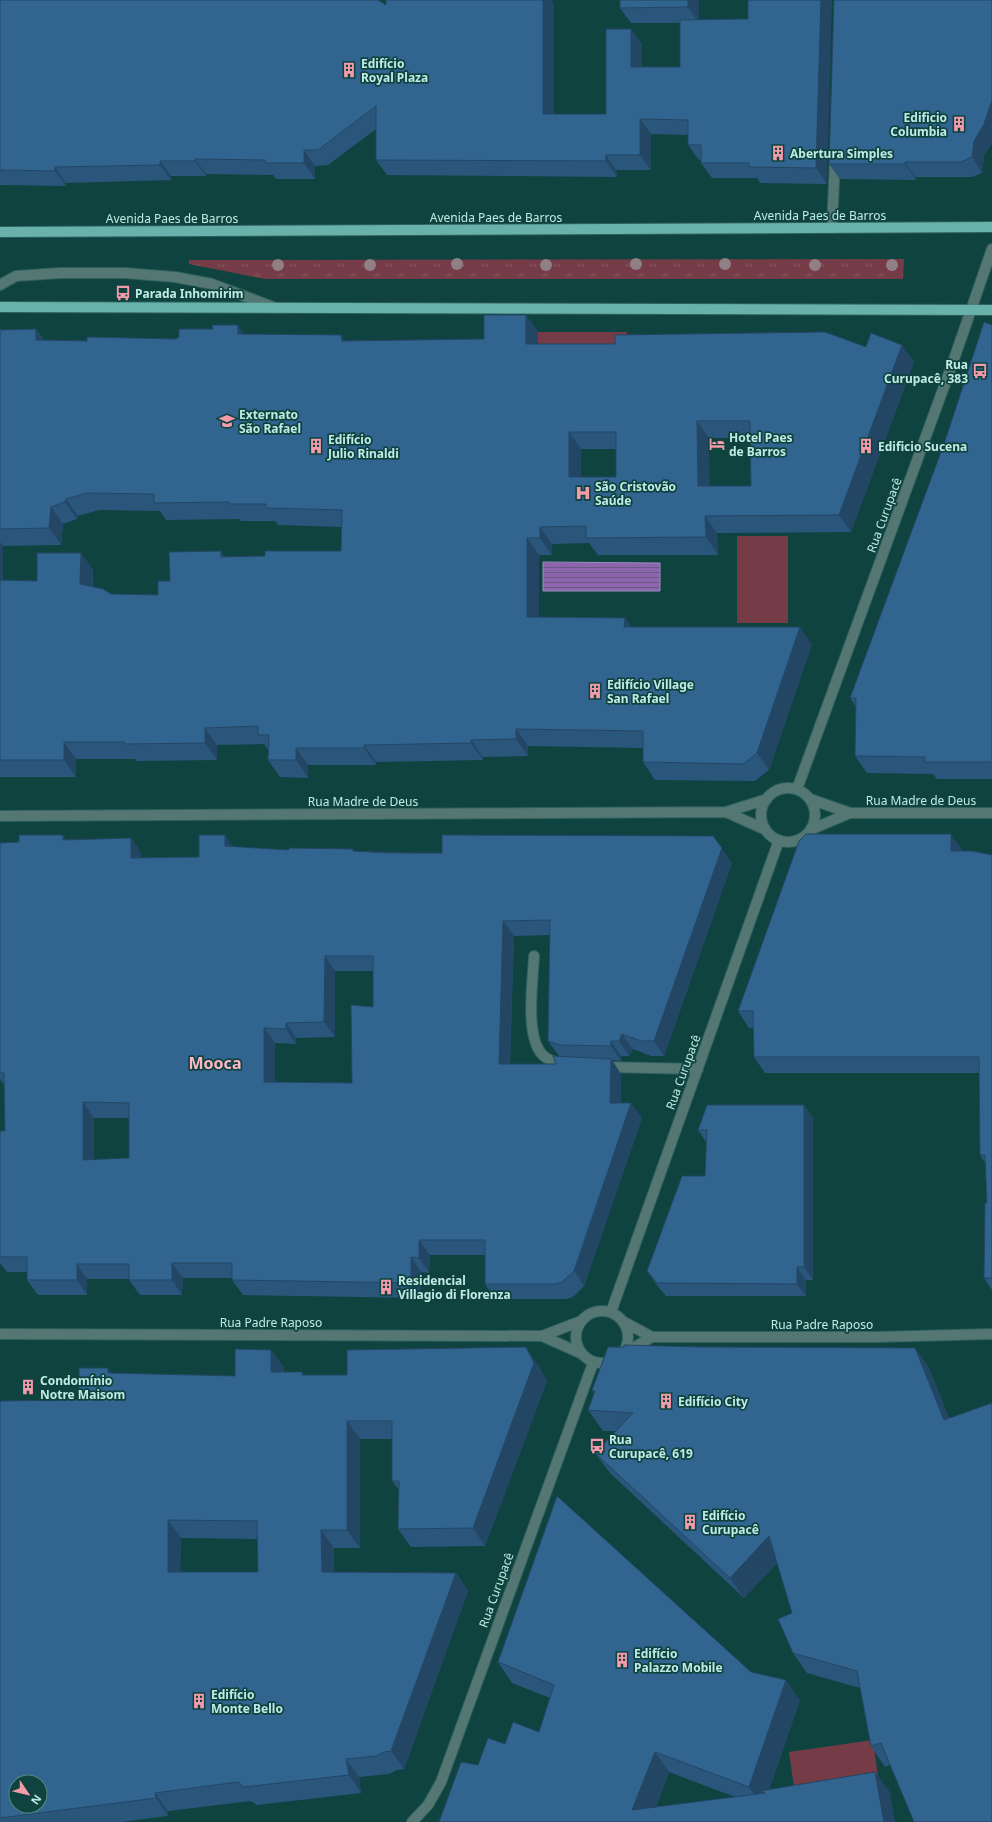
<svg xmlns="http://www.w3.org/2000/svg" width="992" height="1822" viewBox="0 0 992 1822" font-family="'Noto Sans',sans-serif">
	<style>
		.grass { fill: url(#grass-tufts) }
		.garden { fill: #753b47 }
		.water { fill: url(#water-rules); stroke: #9c8dbe }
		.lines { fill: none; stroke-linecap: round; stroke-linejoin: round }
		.service-casing { stroke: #2f615d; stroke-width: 12 }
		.minor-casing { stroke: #2f615d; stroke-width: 12 }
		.primary-casing { stroke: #2f615d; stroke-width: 12 }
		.service { stroke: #547773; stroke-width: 10 }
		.minor { stroke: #547773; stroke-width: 10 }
		.primary { stroke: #68b2ab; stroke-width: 10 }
		.tree { fill: #907f84 }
		.wall { fill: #2b567c; fill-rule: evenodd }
		.shaded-wall { fill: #234665 }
		.building { fill: #326490; stroke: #234665; fill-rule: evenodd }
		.labels { text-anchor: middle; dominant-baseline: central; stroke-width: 3.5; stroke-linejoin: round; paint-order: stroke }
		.poi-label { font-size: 12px; font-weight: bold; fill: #c0ebe5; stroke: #0f433f; text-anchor: start }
		.street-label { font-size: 12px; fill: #c0ebe5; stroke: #0f433f }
		.district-label { font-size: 16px; font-weight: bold; fill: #fcb8c4; stroke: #0f433f }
	</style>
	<defs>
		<pattern id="grass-tufts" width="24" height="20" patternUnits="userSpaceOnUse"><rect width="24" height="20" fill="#753b47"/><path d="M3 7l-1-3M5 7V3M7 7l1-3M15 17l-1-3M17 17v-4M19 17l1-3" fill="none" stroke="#875861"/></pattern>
		<pattern id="water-rules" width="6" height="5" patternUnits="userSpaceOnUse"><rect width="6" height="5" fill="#8c65ae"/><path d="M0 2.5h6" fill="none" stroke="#6b5984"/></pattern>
	</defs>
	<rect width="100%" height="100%" fill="#0f433f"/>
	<path class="grass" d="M 904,259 L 903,279 L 265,279 L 189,264 L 189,260 Z"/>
	<path class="garden" d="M 538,332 L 627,332 L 627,352 L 538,352 Z
		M 737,536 L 788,536 L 788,623 L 737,623 Z
		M 873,1740 L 879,1783 L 795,1794 L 789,1752 Z"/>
	<path class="water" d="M 543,562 L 660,563 L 660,591 L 543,591 Z"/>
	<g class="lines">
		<defs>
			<path id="service" d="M 0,285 L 16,276 L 60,273 L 125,273 L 175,277 L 212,284 L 276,308"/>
			<path id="minor" d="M 832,228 L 835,158
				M761 815a27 27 0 1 1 54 0a27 27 0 1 1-54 0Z
				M 797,789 L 953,362 L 992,249
				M 810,799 L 850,813 L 992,813
				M 726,812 L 766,830
				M 0,816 L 726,812 L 767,799
				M 810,830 L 850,813
				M 534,956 C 533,980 525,1033 541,1053 C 547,1061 558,1063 568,1065
				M 604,1067 L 698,1069
				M576 1337a26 26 0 1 1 52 0a26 26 0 1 1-52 0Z
				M 611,1312 L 779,840
				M 624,1322 L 652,1337 L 876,1337 L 992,1334
				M 0,1334 L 542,1336 L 581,1321
				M 542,1336 L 580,1353
				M 628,1351 L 652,1337
				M 412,1822 L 428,1805 L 441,1782 L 593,1363"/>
			<path id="primary" d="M 0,232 L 992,227
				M 0,307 L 992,310"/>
		</defs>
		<use href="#service" class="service-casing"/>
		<use href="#minor" class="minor-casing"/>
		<use href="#primary" class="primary-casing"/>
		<use href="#service" class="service"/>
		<use href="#minor" class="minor"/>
		<use href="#primary" class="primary"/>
	</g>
	<g class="tree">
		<circle cx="457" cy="264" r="6"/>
		<circle cx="636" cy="264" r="6"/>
		<circle cx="725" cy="264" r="6"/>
		<circle cx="278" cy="265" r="6"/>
		<circle cx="370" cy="265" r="6"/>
		<circle cx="546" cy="265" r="6"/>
		<circle cx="815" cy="265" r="6"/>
		<circle cx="892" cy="265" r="6"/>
	</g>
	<path class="wall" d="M 0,0 L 386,5 L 550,0 L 554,5 L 554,114 L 606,114 L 631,29 L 642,44 L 642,67 L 680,67 L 680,23 L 631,23 L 620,8 L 620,0 L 699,0 L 699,19 L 748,19 L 827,184 L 760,183 L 757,178 L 712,178 L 701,163 L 701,160 L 699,160 L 688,145 L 688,135 L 651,134 L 651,170 L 616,170 L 617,177 L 387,175 L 376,160 L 376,129 L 328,165 L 315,166 L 315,179 L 276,179 L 273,175 L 206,174 L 206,176 L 171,176 L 171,180 L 66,183 L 66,186 L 0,185 Z
		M 984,156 L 982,173 L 972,177 L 915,177 L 916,180 L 840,179 L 829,164 Z
		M 526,315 L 538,332 L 538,344 L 866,347 L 902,345 L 914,362 L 851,532 L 717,533 L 718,555 L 598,555 L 589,543 L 552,544 L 552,555 L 539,555 L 539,617 L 625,618 L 631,627 L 812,644 L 769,770 L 755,781 L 655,780 L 643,762 L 643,748 L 528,746 L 528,756 L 483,757 L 483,760 L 376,762 L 376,765 L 308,765 L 308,778 L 280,777 L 268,760 L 268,750 L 264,744 L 217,745 L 217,760 L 136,761 L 135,759 L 76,759 L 76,777 L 0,777 L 0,328 L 1,330 L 36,329 L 44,340 L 87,341 L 177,339 L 245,335 L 345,341 L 484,339 ZM 709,438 L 750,438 L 751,486 L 709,486 ZM 581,449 L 616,449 L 616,477 L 581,477 ZM 99,510 L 160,511 L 166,520 L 239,519 L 241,521 L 275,521 L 278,525 L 342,527 L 341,551 L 265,556 L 225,557 L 170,581 L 158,595 L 111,594 L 93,587 L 93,570 L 81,553 L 37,581 L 3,580 L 3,546 L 61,545 L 63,524 L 77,519 L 78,516 Z
		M 992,325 L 992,779 L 937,779 L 933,774 L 867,773 L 855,756 L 856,707 L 850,698 Z
		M 131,838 L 141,853 L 141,858 L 199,857 L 233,847 L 289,850 L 354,851 L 732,863 L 664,1056 L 651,1056 L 633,1049 L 629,1056 L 621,1056 L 621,1061 L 612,1060 L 621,1074 L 621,1103 L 631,1103 L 642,1118 L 584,1286 L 573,1297 L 566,1299 L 495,1299 L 485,1284 L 485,1255 L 430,1255 L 429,1273 L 421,1272 L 421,1298 L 243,1295 L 232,1280 L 232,1278 L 183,1278 L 182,1295 L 140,1295 L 129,1280 L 129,1279 L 87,1279 L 87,1295 L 38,1295 L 27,1280 L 27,1272 L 7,1272 L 0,1263 L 0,1131 L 5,1131 L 4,1085 L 0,1079 L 0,843 L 19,842 L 66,840 ZM 550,935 L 548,1041 L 559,1056 L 556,1064 L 510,1064 L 514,936 ZM 335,971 L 373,971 L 373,1007 L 352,1083 L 275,1082 L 275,1043 L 296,1044 L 296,1038 L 335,1037 ZM 94,1118 L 129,1118 L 129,1158 L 94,1160 Z
		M 963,851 L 992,855 L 992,1290 L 984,1278 L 987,1203 L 985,1163 L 980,1155 L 979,1073 L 765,1073 L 754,1057 L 753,1028 L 749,1028 L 738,1011 Z
		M 804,1105 L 813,1118 L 813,1280 L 806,1280 L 806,1296 L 666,1296 L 656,1284 L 647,1271 L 705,1176 L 706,1142 L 698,1130 Z
		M 624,1347 L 915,1348 L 929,1368 L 949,1418 L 890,1765 L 885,1767 L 871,1746 L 860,1688 L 807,1673 L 793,1653 L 792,1613 L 777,1563 L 744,1598 L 610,1473 L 595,1453 L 615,1431 L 603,1431 L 588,1410 L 594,1394 L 592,1390 Z
		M 271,1350 L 284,1368 L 284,1372 L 302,1372 L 304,1375 L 347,1375 L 538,1365 L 547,1381 L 485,1546 L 411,1547 L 398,1529 L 399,1490 L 392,1481 L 392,1439 L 360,1439 L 360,1548 L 334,1548 L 334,1572 L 456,1573 L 468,1591 L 404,1769 L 397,1770 L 389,1774 L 359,1777 L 361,1793 L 257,1805 L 251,1801 L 168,1811 L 168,1816 L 121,1822 L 0,1822 L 0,1401 L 79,1400 L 111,1373 L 235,1376 ZM 181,1538 L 257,1539 L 258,1572 L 180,1572 Z
		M 498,1662 L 751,1672 L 800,1700 L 769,1790 L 890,1792 L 439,1822 L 478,1765 L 505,1744 L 539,1732 L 550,1698 L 512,1683 ZM 669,1772 L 735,1797 L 656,1807 Z"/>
	<path class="shaded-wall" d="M 543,0 L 550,0 L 554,5 L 554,130 L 543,114 Z
		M 688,0 L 699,0 L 699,23 L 688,7 Z
		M 821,0 L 832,0 L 827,184 L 816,168 Z
		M 631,29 L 642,44 L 642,82 L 631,67 Z
		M 992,101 L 992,144 L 984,156 L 982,173 L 972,157 L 974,141 Z
		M 640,119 L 651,134 L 651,170 L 640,155 Z
		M 304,150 L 315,166 L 315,179 L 304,163 Z
		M 606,155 L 616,170 L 617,177 L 606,161 Z
		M 195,159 L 206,174 L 206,176 L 195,161 Z
		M 160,161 L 171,176 L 171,180 L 160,165 Z
		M 905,162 L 915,177 L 916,180 L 905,164 Z
		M 55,167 L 66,183 L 66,186 L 55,171 Z
		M 526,315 L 538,332 L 538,361 L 526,344 Z
		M 238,325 L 250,342 L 238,334 Z
		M 36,329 L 48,346 L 36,340 Z
		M 341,335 L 353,352 L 342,341 Z
		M 902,345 L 914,362 L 851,532 L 839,515 Z
		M 697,421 L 709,438 L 710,503 L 698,486 Z
		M 569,432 L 581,449 L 581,494 L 569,477 Z
		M 66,499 L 78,516 L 77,519 L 65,502 Z
		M 51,507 L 63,524 L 61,545 L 49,528 Z
		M 705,516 L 717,533 L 718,555 L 706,537 Z
		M 540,527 L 552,544 L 552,555 L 540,538 Z
		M 527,538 L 539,555 L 539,634 L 527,617 Z
		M 0,542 L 3,546 L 3,597 L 0,592 Z
		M 221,551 L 233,569 L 221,557 Z
		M 81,553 L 93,570 L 92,602 L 80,584 Z
		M 625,618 L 637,635 L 624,627 Z
		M 800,627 L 812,644 L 769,770 L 757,753 Z
		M 205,728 L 217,745 L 217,760 L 205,743 Z
		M 516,729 L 528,746 L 528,756 L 516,739 Z
		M 471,740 L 483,757 L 483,760 L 471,743 Z
		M 64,742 L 76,759 L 76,777 L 64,760 Z
		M 364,745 L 376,762 L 376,765 L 364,748 Z
		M 296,748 L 308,765 L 308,778 L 296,760 Z
		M 951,834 L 963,851 L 951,851 Z
		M 63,835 L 73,850 L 63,840 Z
		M 225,835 L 235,850 L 225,846 Z
		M 713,836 L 732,863 L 664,1056 L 654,1041 Z
		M 131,838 L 141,853 L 141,873 L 131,858 Z
		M 503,921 L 514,936 L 509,1079 L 499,1064 Z
		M 325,956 L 335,971 L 335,1037 L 324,1022 Z
		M 286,1023 L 296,1038 L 296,1044 L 286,1029 Z
		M 264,1028 L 275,1043 L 275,1097 L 264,1082 Z
		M 622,1034 L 633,1049 L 629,1056 L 619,1041 Z
		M 611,1041 L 621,1056 L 621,1061 L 611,1046 Z
		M 611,1059 L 621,1074 L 621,1118 L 610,1103 Z
		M 83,1102 L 94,1118 L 94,1175 L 83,1160 Z
		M 631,1103 L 642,1118 L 584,1286 L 574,1271 Z
		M 804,1105 L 813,1118 L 813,1280 L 804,1267 Z
		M 419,1240 L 430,1255 L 429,1273 L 419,1258 Z
		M 411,1257 L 421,1272 L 421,1298 L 411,1283 Z
		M 172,1263 L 183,1278 L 182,1295 L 172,1280 Z
		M 77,1264 L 87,1279 L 87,1295 L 77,1280 Z
		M 797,1267 L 806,1280 L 806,1296 L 797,1284 Z
		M 526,1347 L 538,1365 L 547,1381 L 485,1546 L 473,1528 Z
		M 915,1348 L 929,1368 L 958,1440 L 944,1420 Z
		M 271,1350 L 284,1368 L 284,1390 L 271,1372 Z
		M 108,1368 L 121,1386 L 108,1373 Z
		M 347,1421 L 360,1439 L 360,1548 L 347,1530 Z
		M 168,1520 L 181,1538 L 180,1590 L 168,1572 Z
		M 321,1530 L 334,1548 L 334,1590 L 322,1572 Z
		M 769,1536 L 783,1556 L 744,1598 L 730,1578 Z
		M 456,1573 L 468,1591 L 404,1769 L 391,1751 Z
		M 786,1680 L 800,1700 L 767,1796 L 765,1793 L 760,1791 L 766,1800 L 763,1808 L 749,1787 Z
		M 655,1752 L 669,1772 L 650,1822 L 632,1810 Z
		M 346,1759 L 359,1777 L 361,1793 L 349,1775 Z
		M 875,1772 L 890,1792 L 895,1822 L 884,1822 Z
		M 155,1793 L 168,1811 L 168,1816 L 156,1798 Z"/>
	<path class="building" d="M 0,0 L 378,0 L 386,5 L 386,0 L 543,0 L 543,114 L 606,114 L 606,29 L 631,29 L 631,67 L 680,67 L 680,20 L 748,19 L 748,0 L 821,0 L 816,168 L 749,167 L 749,163 L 701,163 L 701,145 L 688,145 L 688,120 L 640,119 L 640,155 L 606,155 L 606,161 L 376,160 L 376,106 L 318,150 L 304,150 L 304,163 L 265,163 L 265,160 L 195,159 L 195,161 L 160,161 L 160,165 L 55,167 L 55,171 L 0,170 Z
		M 620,0 L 688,0 L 688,7 L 620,8 Z
		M 834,0 L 992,0 L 992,101 L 984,124 L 974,141 L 972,157 L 961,162 L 905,162 L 905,164 L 829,164 Z
		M 484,315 L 526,315 L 526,344 L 615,344 L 615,335 L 825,332 L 866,347 L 871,333 L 902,345 L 839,515 L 705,516 L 706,537 L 586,538 L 586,526 L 540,527 L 540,538 L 527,538 L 527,617 L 625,618 L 624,627 L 800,627 L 757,753 L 743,764 L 643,762 L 643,731 L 516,729 L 516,739 L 471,740 L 471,743 L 364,745 L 364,748 L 296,748 L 296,760 L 268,760 L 269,735 L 258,735 L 258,726 L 205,728 L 205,743 L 124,744 L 124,742 L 64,742 L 64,760 L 0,760 L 0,580 L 37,581 L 37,553 L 81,553 L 80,584 L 103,589 L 111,594 L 158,595 L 158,581 L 170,581 L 169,552 L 221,551 L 221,557 L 265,556 L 265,551 L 341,551 L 342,510 L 266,508 L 266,504 L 229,504 L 229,502 L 154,503 L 154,494 L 87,493 L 66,499 L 65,502 L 51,507 L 49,528 L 0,529 L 0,330 L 36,329 L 36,340 L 87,341 L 87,337 L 177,339 L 177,337 L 179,337 L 179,329 L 213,329 L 212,325 L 238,325 L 238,334 L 341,335 L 342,341 L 484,339 ZM 697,421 L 750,421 L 751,486 L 698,486 ZM 569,432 L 616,432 L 616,477 L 569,477 Z
		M 984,322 L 992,325 L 992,762 L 925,762 L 925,757 L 855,756 L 856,698 L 850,698 L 945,441 Z
		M 806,834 L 951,834 L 951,851 L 972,851 L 992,855 L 992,1278 L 984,1278 L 985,1203 L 987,1203 L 985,1155 L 980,1155 L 979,1057 L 754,1057 L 753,1011 L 738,1011 L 799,841 Z
		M 19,835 L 63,835 L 63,840 L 131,838 L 131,858 L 199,857 L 199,835 L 225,835 L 225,846 L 289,850 L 289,848 L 353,849 L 353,851 L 386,853 L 442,853 L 442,835 L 713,836 L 722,848 L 654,1041 L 641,1041 L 622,1034 L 619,1041 L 611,1041 L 611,1046 L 560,1045 L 548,1041 L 550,920 L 503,921 L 499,1064 L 556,1064 L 553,1056 L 611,1059 L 610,1103 L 631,1103 L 574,1271 L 562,1282 L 556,1284 L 485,1284 L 485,1240 L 419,1240 L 419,1258 L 411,1257 L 411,1283 L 232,1280 L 232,1263 L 172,1263 L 172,1280 L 129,1280 L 129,1264 L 77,1264 L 77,1280 L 27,1280 L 27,1257 L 0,1257 L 0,1131 L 5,1131 L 4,1073 L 0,1073 L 0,843 L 19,842 ZM 325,956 L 373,956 L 373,1007 L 351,1005 L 352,1083 L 264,1082 L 264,1028 L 286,1029 L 286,1023 L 324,1022 ZM 83,1102 L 129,1103 L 129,1158 L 83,1160 Z
		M 707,1105 L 804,1105 L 804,1267 L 797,1267 L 797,1284 L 657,1283 L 647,1271 L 682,1176 L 705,1176 L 707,1130 L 698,1130 Z
		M 624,1345 L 700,1347 L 915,1348 L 944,1420 L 992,1403 L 992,1822 L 914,1822 L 881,1743 L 871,1746 L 857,1671 L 793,1653 L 778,1619 L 792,1613 L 769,1536 L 730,1578 L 595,1453 L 633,1413 L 588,1410 L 595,1391 L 592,1390 L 608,1347 L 624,1347 Z
		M 526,1347 L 534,1363 L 473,1528 L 398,1529 L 399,1481 L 392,1481 L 392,1421 L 347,1421 L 347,1530 L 321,1530 L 322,1572 L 456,1573 L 391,1751 L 384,1752 L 376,1756 L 346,1759 L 349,1775 L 244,1787 L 238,1782 L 155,1793 L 156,1798 L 0,1818 L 0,1401 L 79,1400 L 79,1368 L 108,1368 L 108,1373 L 235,1376 L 235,1349 L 271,1350 L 271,1372 L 302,1372 L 302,1375 L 347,1375 L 347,1350 ZM 168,1520 L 257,1521 L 258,1572 L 168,1572 ZM 16,1782 L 40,1782 L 40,1806 L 16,1806 Z
		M 557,1496 L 751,1672 L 786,1680 L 749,1787 L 655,1752 L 632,1810 L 765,1793 L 760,1791 L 875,1772 L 884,1822 L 439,1822 L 461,1762 L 478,1765 L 488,1738 L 505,1744 L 513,1722 L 539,1732 L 554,1685 L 498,1662 Z"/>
	<defs>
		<symbol id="building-bare" viewBox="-9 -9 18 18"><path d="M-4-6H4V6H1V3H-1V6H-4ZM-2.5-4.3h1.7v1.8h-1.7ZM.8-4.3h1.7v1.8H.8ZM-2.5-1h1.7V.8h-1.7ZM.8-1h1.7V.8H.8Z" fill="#f39aab" stroke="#0f433f" stroke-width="2.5" paint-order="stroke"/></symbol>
		<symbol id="bus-bare" viewBox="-9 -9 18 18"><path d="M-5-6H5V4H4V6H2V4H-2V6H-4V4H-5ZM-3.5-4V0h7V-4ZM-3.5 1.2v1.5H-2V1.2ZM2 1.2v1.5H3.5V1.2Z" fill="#f39aab" stroke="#0f433f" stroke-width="2.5" paint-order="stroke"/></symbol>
		<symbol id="school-bare" viewBox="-9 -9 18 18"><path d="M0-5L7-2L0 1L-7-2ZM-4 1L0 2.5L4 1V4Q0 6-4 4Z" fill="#f39aab" stroke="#0f433f" stroke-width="2.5" paint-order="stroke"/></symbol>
		<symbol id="hotel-bare" viewBox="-9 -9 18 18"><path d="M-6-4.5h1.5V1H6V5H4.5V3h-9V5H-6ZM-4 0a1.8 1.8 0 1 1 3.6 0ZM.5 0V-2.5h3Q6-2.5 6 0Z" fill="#f39aab" stroke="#0f433f" stroke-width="2.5" paint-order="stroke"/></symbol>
		<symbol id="hospital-bare" viewBox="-9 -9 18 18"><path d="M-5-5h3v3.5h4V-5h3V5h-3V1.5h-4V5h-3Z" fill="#f39aab" stroke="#0f433f" stroke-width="2.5" paint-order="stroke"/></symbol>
	</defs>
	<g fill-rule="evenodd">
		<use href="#building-bare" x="338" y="59" width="22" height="22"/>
		<use href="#building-bare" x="948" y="113" width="22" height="22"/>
		<use href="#building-bare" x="767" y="142" width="22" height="22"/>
		<use href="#bus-bare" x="112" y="282" width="22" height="22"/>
		<use href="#bus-bare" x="969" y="360" width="22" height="22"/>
		<use href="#school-bare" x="216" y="410" width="22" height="22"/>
		<use href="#hotel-bare" x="706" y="433" width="22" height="22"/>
		<use href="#building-bare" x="305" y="435" width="22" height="22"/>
		<use href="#building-bare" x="855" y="435" width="22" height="22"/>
		<use href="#hospital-bare" x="572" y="482" width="22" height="22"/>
		<use href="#building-bare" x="584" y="680" width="22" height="22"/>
		<use href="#building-bare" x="375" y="1276" width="22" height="22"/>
		<use href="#building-bare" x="17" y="1376" width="22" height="22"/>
		<use href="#building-bare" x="655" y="1390" width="22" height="22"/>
		<use href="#bus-bare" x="586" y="1435" width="22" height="22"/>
		<use href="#building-bare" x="679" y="1511" width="22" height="22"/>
		<use href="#building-bare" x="611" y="1649" width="22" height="22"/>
		<use href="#building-bare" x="188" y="1690" width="22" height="22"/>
	</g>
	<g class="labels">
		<g class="poi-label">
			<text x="361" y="63">Edifício<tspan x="361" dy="14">Royal Plaza</tspan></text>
			<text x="947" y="117" text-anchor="end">Edificio<tspan x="947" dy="14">Columbia</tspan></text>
			<text x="790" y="153">Abertura Simples</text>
			<text x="135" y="293">Parada Inhomirim</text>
			<text x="968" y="364" text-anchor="end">Rua<tspan x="968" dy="14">Curupacê, 383</tspan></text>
			<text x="239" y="414">Externato<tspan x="239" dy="14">São Rafael</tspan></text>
			<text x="729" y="437">Hotel Paes<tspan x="729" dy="14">de Barros</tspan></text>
			<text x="328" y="439">Edifício<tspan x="328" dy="14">Julio Rinaldi</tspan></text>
			<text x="878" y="446">Edificio Sucena</text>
			<text x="595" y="486">São Cristovão<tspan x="595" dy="14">Saúde</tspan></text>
			<text x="607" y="684">Edifício Village<tspan x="607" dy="14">San Rafael</tspan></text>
			<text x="398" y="1280">Residencial<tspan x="398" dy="14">Villagio di Florenza</tspan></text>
			<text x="40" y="1380">Condomínio<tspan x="40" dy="14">Notre Maisom</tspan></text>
			<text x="678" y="1401">Edifício City</text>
			<text x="609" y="1439">Rua<tspan x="609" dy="14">Curupacê, 619</tspan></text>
			<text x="702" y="1515">Edifício<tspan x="702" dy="14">Curupacê</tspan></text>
			<text x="634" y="1653">Edifício<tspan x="634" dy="14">Palazzo Mobile</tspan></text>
			<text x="211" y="1694">Edifício<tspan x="211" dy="14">Monte Bello</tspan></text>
		</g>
		<g class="street-label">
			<text x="820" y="215">Avenida Paes de Barros</text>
			<text x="496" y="217">Avenida Paes de Barros</text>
			<text x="172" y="218">Avenida Paes de Barros</text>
			<text transform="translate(884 515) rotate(-70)">Rua Curupacê</text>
			<text x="921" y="800">Rua Madre de Deus</text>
			<text x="363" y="801">Rua Madre de Deus</text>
			<text transform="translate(683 1072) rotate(-70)">Rua Curupacê</text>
			<text x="271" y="1322">Rua Padre Raposo</text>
			<text x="822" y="1324">Rua Padre Raposo</text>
			<text transform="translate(496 1590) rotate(-70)">Rua Curupacê</text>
		</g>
		<g class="district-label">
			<text x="215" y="1063">Mooca</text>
		</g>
	</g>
	<g transform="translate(28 1794) rotate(125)"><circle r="19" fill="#0f433f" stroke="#568681"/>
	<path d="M0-3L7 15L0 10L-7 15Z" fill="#f39aab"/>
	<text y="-6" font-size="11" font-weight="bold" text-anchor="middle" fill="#c0ebe5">N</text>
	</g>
</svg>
